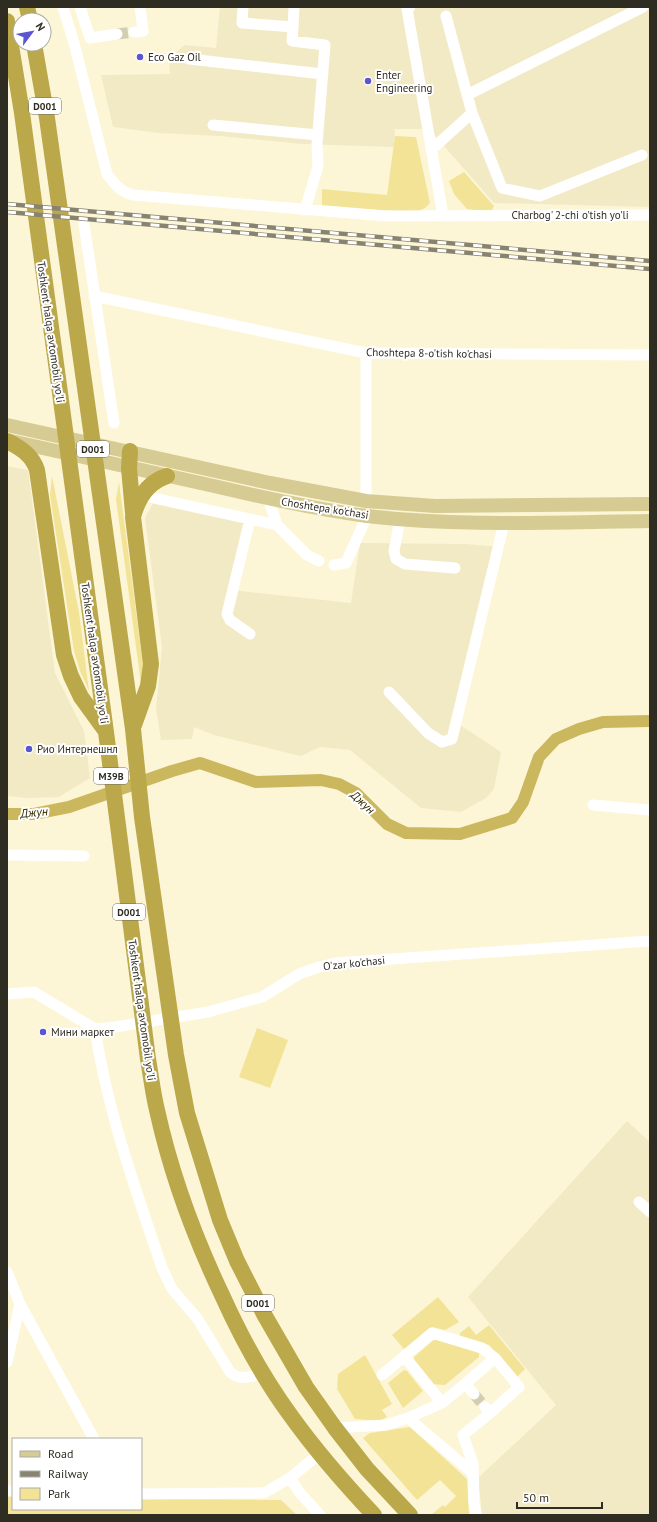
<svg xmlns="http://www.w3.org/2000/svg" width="657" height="1522" viewBox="0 0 657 1522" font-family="'PT Sans',sans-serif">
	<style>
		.built { fill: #f2eac5 }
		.green { fill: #f3e397 }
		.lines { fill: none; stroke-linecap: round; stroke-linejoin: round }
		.canal { stroke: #cbb85e; stroke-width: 12 }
		.minor-tunnel { stroke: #d3ceb3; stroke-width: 11; stroke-dasharray: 11 5.5; stroke-linecap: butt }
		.minor { stroke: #fff; stroke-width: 11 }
		.major { stroke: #d6cb93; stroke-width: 14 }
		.highway { stroke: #baa84b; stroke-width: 16 }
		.rail-casing { stroke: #888370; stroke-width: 4.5 }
		.rail { stroke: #fff; stroke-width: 3; stroke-dasharray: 9; stroke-linecap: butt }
		.poi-dot { fill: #5b56ce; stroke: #fff; stroke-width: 1.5 }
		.labels { text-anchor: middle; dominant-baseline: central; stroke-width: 4; stroke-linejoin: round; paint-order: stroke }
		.shield { fill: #fff; stroke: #6d6b64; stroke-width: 1 }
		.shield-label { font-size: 10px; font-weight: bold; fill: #2f2c21 }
		.poi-label { font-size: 11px; fill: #2f2c21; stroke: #fff; text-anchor: start }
		.street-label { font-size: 11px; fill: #2f2c21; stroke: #fff }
		.water-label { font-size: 12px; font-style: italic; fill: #332b03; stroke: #fff }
	</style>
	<rect width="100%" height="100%" fill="#fcf6d7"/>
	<path class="built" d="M 220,7 L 650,7 L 650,207 L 494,203 L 429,129 L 392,129 L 395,130 L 394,147 L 303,144 L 220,136 L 159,133 L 113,127 L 101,75 L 170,74 L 169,59 L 184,45 L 216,48 Z
		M 7,466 L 28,470 L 55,673 L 84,731 L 90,778 L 59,797 L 28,798 L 7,796 Z
		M 154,501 L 245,521 L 231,590 L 351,603 L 360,543 L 465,544 L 501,547 L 460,725 L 501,752 L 494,789 L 486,798 L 461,812 L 421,808 L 350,750 L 320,747 L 301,756 L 214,735 L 194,727 L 192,739 L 161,740 L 156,709 L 162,647 L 145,518 Z
		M 627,1121 L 650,1142 L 650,1515 L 482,1515 L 478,1478 L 556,1405 L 468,1297 Z"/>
	<path class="green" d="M 395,136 L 416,137 L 430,203 L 425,208 L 417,212 L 322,207 L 322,189 L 387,195 Z
		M 464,172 L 494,206 L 491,212 L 467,209 L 454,194 L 449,181 Z
		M 52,476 L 79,612 L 89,691 L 80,671 L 74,651 L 50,495 Z
		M 119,482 L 143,664 L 141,684 L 116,499 Z
		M 257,1028 L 288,1040 L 270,1088 L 239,1077 Z
		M 438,1297 L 459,1322 L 445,1330 L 432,1327 L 404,1349 L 392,1335 Z
		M 489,1325 L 525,1369 L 517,1377 L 489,1345 L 460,1336 L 460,1333 L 469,1326 L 476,1335 Z
		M 435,1339 L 479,1353 L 479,1357 L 445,1385 L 432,1384 L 414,1360 L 414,1357 Z
		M 365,1355 L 392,1404 L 382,1410 L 387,1417 L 379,1421 L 355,1419 L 337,1389 L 338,1374 Z
		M 404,1370 L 407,1371 L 423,1391 L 403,1408 L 388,1383 Z
		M 410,1427 L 467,1479 L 469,1515 L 433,1515 L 432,1514 L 443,1505 L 445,1507 L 456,1496 L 440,1480 L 417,1500 L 363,1438 L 370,1433 Z
		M 7,1495 L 13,1496 L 13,1509 L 141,1509 L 141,1499 L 281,1500 L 297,1515 L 7,1515 Z"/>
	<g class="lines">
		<path class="canal" d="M 7,814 L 34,814 L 69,807 L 172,771 L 200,763 L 256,782 L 321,780 L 339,784 L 356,793 L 387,824 L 406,833 L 460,834 L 512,818 L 523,802 L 539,757 L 556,739 L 579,729 L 603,722 L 650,721"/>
		<path class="minor-tunnel" d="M 117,34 L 134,32
			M 474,1394 L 485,1407"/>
		<path class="minor" d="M 63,7 L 74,43 L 107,174 C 116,185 119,191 133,195 L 386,216 L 650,215
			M 80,7 L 90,38 L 117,34
			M 243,7 L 242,23 L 293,27 L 294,7
			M 410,7 L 407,9 L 443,216
			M 446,16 L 472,113 L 502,188 L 540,196 L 642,155
			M 293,27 L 292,41 L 325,45 L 317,144 L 318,166 L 305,210
			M 134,32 L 143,31 L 140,7
			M 189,59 L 323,74
			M 467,95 L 643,7
			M 213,125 L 318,135
			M 431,150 L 472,113
			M 84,224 L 114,423
			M 94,296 L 366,353 L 650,355
			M 366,353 L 366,501
			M 149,497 L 277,525
			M 268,498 L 277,525 L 307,555 L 319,561
			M 400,519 L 394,551 L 396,559 L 405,564 L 455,568
			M 334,565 L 346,563 L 367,516
			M 250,634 L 230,620 L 227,614 L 250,519
			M 389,692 L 428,733 L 442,742 L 452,739 L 504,523
			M 593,805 L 650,810
			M 7,855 L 84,856
			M 7,994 L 34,992 L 95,1029 L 115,1027 L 208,1012 L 262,997 L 299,974 L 316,968 L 335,963 L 650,941
			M 95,1029 C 107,1111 136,1190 162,1268 L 172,1289 L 197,1318 L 230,1372 C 240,1381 250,1377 262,1373
			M 639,1202 L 650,1212
			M 7,1272 L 20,1304 L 94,1439
			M 405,1357 L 442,1403
			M 7,1362 L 20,1304
			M 382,1375 L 432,1333 L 482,1348 L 495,1358
			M 465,1384 L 495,1358 L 519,1387 L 490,1413
			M 408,1418 L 473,1473
			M 335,1428 L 386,1425 L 408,1418 L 442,1403 L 465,1384 L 474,1394
			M 290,1478 L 300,1493 L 320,1515
			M 7,1491 L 13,1491
			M 141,1494 L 264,1493 L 290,1478 L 319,1454
			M 476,1515 L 474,1502 L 473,1464 L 463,1435 L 490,1413 L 485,1407"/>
		<path class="major" d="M 7,425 L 270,483 L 366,501 L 435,506 L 650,504
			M 11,441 C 78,456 146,471 214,486 C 265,498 315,509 367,516 C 461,527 556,522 650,521"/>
		<path class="highway" d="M 27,7 L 30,20
			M 7,21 L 22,113 L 106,732 L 148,1059 C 151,1076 153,1094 157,1110 C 171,1174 194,1236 222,1295 C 241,1337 263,1378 291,1416 C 316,1451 344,1483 374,1515
			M 34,44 L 47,118 L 133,729 L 142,817 L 176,1055 L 187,1113 L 220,1220 L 237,1261 L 265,1316 L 306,1387 L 335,1428 L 367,1469 L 410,1515
			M 7,441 C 21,448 32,455 37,470 L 64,655 L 71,676 L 81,697 L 105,730
			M 130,451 L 129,468 L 133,513
			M 134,725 L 148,686 L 151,664 L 133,517 C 138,498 148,482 167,476"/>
		<defs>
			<path id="rail" d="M 7,204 L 650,261
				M 7,212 L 650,269"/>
		</defs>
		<use href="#rail" class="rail-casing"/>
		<use href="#rail" class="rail"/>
	</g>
	<g class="poi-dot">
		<circle cx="140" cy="57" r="4"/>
		<circle cx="368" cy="81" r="4"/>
		<circle cx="29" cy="749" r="4"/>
		<circle cx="43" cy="1032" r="4"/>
	</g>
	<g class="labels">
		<g class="shield">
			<rect x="29" y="98" width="32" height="16" rx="3"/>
			<rect x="77" y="441" width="32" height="16" rx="3"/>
			<rect x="94" y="768" width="34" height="16" rx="3"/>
			<rect x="113" y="904" width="32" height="16" rx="3"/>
			<rect x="242" y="1295" width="32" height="16" rx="3"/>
		</g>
		<g class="shield-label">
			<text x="45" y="106">D001</text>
			<text x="93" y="449">D001</text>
			<text x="111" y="776">M39B</text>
			<text x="129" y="912">D001</text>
			<text x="258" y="1303">D001</text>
		</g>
		<g class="poi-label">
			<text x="148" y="57">Eco Gaz Oil</text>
			<text x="376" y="75">Enter<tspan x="376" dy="13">Engineering</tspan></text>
			<text x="37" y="749">Рио Интернешнл</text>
			<text x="51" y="1032">Мини маркет</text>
		</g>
		<g class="street-label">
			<text x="570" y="215">Charbog' 2-chi o'tish yo'li</text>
			<text transform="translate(51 332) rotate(82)">Toshkent halqa avtomobil yo'li</text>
			<text transform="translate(429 353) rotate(1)">Choshtepa 8-o'tish ko'chasi</text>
			<text transform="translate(325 508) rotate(9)">Choshtepa ko'chasi</text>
			<text transform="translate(95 653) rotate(82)">Toshkent halqa avtomobil yo'li</text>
			<text transform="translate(354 963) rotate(-6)">O'zar ko'chasi</text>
			<text transform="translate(142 1010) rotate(82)">Toshkent halqa avtomobil yo'li</text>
		</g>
		<g class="water-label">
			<text transform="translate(363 802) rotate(42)">Джун</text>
			<text transform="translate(34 812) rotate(-5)">Джун</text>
		</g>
	</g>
	<rect width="657" height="1522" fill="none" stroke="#2f2c21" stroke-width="16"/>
	<rect x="12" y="1438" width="130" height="72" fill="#ffffff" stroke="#acaba6"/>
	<rect x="20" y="1451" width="20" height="6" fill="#d6cb93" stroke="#acaba6"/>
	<text x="48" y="1458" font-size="12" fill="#2f2c21">Road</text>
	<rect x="20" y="1471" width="20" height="6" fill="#888370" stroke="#acaba6"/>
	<text x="48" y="1478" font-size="12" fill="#2f2c21">Railway</text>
	<rect x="20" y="1488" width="20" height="12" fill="#f3e397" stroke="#acaba6"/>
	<text x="48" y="1498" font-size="12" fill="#2f2c21">Park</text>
	<g transform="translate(32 32) rotate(58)"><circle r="19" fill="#ffffff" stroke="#acaba6"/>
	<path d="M0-3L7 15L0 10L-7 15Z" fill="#5b56ce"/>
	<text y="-6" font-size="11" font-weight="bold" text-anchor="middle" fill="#2f2c21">N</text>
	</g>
	<path d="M517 1502v6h85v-6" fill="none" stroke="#2f2c21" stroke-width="2"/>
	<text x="523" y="1502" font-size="12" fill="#2f2c21" stroke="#ffffff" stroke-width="3" paint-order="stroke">50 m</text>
</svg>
